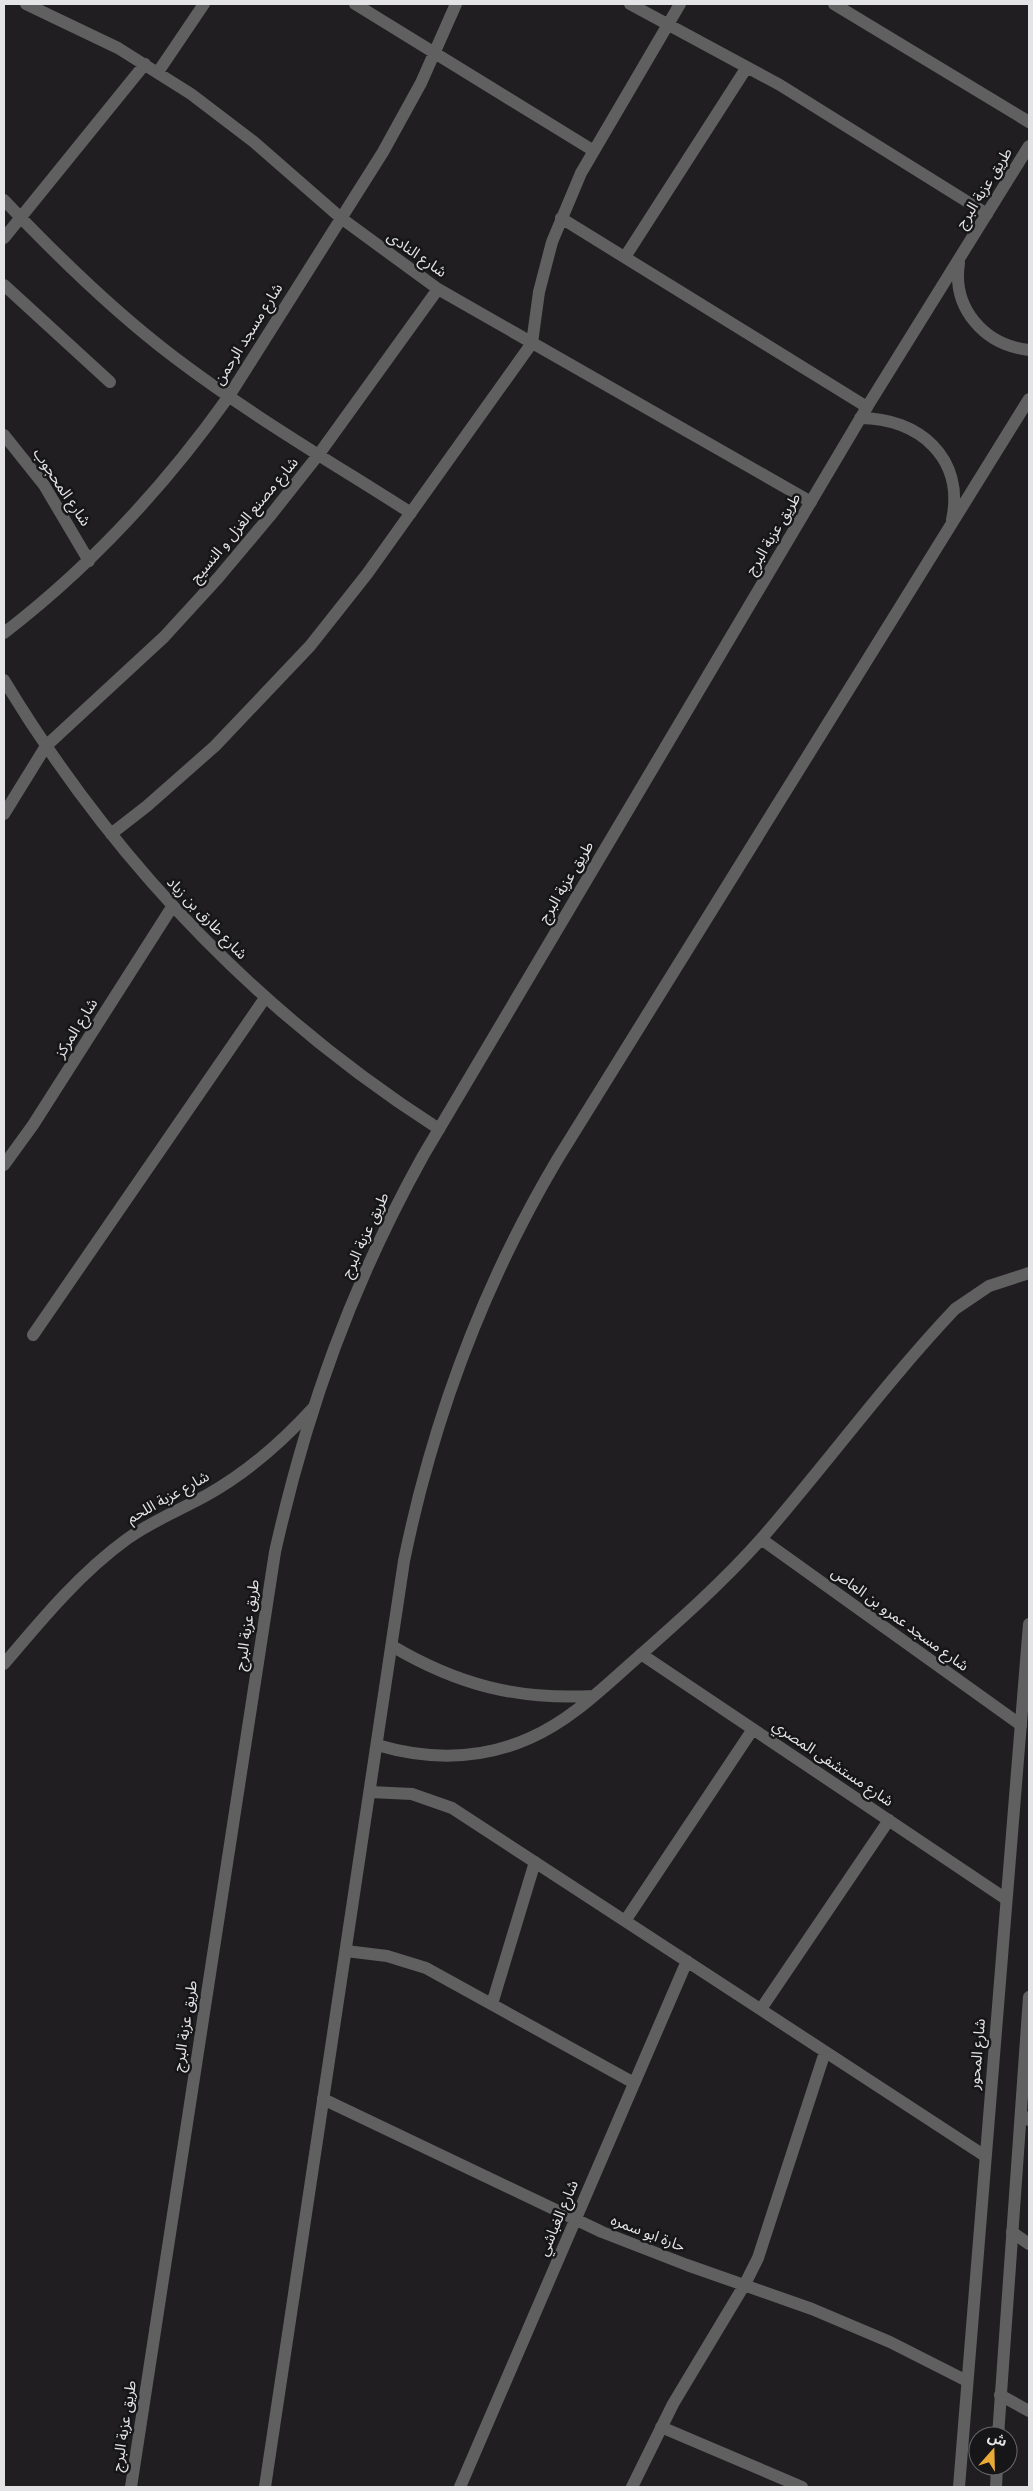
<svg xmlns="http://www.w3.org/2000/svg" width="1033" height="2491" viewBox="0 0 1033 2491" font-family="'Times New Roman','Noto Sans Arabic',serif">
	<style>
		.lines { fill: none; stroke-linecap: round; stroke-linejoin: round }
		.service { stroke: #616061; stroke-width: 12 }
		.minor { stroke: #616061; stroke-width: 12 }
		.tertiary { stroke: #616061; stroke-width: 12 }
		.labels { text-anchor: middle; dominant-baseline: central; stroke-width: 5; stroke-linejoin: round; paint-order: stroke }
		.street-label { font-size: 15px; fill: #e4e3e5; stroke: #161517 }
	</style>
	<rect width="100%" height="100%" fill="#201e20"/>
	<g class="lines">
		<path class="service" d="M 33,1335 L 265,998"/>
		<path class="minor" d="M 26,4 L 118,48 L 191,94 L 254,142 L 341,218 L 438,289 L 811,502
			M 355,4 L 594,151
			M 630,4 L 780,85 L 987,214
			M 834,4 L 1029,122
			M 158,72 L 204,4
			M 4,200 C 57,256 112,310 174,357 C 249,414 331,462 411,513
			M 561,218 L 867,407
			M 4,238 L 145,64
			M 625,257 L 747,67
			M 4,285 L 110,382
			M 4,435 L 44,485 L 89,561
			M 4,633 C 91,566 165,486 229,396 L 383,152 L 421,83 L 456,4
			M 4,680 C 114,862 260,1014 439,1129
			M 4,814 L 46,746 L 164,637 L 218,578 L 270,516 L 319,454 L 438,289
			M 111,834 L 147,806 L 215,746 L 310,646 L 367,574 L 532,343 L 539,292 L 552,242 L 581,173 L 680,4
			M 4,1165 L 33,1125 L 172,907
			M 761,1539 L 1021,1725
			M 392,1646 C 458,1685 517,1700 593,1696
			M 641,1654 L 1006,1899
			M 4,1664 C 41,1620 80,1573 127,1539 C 152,1521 180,1510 207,1495 C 248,1472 281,1443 313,1408
			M 377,1745 C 428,1760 481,1760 530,1738 C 571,1720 604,1687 637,1658 C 680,1620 724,1581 762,1538 C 827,1463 886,1382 955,1309 L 989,1286 L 1029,1273
			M 370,1792 L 412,1794 L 452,1808 L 985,2156
			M 625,1921 L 753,1729
			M 346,1951 L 387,1956 L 426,1968 L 634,2083
			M 492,2004 L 535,1862
			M 761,2009 L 889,1820
			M 323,2099 L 602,2232 L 687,2265 L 812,2309 L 890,2342 L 967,2381
			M 1021,2114 L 1029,2120
			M 1012,2232 L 1029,2244
			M 1000,2395 L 1029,2411
			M 661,2427 L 802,2487
			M 460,2487 L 687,1961
			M 632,2487 L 673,2404 L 745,2284 L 758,2258 L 825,2052"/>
		<path class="tertiary" d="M 959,263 C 952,308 984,345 1029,350
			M 860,418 C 919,418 965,458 952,520
			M 998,2436 L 1029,1997
			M 131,2487 L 275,1552 C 307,1409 352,1284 423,1156 L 867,407 L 1029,146
			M 265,2487 L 404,1561 C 433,1419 483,1285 557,1160 L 1029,399
			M 959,2487 L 1029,1624
			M 996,2487 L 997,2466"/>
	</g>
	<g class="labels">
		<g class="street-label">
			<text transform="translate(984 188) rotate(-58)">طريق عزبة البرج</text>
			<text transform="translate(417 254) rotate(35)">شارع النادى</text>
			<text transform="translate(248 334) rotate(-58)">شارع مسجد الرحمن</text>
			<text transform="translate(62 487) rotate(56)">شارع المحجوب</text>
			<text transform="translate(244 520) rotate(-50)">شارع مصنع الغزل و النسيج</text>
			<text transform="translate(773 534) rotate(-59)">طريق عزبة البرج</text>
			<text transform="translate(566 882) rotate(-59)">طريق عزبة البرج</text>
			<text transform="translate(207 918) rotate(46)">شارع طارق بن زياد</text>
			<text transform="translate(76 1028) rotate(-58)">شارع المركز</text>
			<text transform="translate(365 1235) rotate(-65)">طريق عزبة البرج</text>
			<text transform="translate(168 1497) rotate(-29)">شارع عزبة اللحم</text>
			<text transform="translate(900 1619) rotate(36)">شارع مسجد عمرو بن العاص</text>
			<text transform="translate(247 1625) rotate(-81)">طريق عزبة البرج</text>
			<text transform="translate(833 1763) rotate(34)">شارع مستشفى المصري</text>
			<text transform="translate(185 2026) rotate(-81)">طريق عزبة البرج</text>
			<text transform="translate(977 2054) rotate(-85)">شارع المحور</text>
			<text transform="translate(558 2218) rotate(-67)">شارع الغباشي</text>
			<text transform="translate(648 2233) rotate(21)">حارة ابو سمره</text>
			<text transform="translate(124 2426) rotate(-81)">طريق عزبة البرج</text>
		</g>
	</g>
	<rect width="1033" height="2491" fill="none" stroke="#e4e3e5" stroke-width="10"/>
	<g transform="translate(993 2451) rotate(20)"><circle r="24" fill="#161517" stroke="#686769"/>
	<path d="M0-4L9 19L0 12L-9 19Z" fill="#eaaa38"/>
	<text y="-8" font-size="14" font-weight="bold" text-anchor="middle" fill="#e4e3e5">ش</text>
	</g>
</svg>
